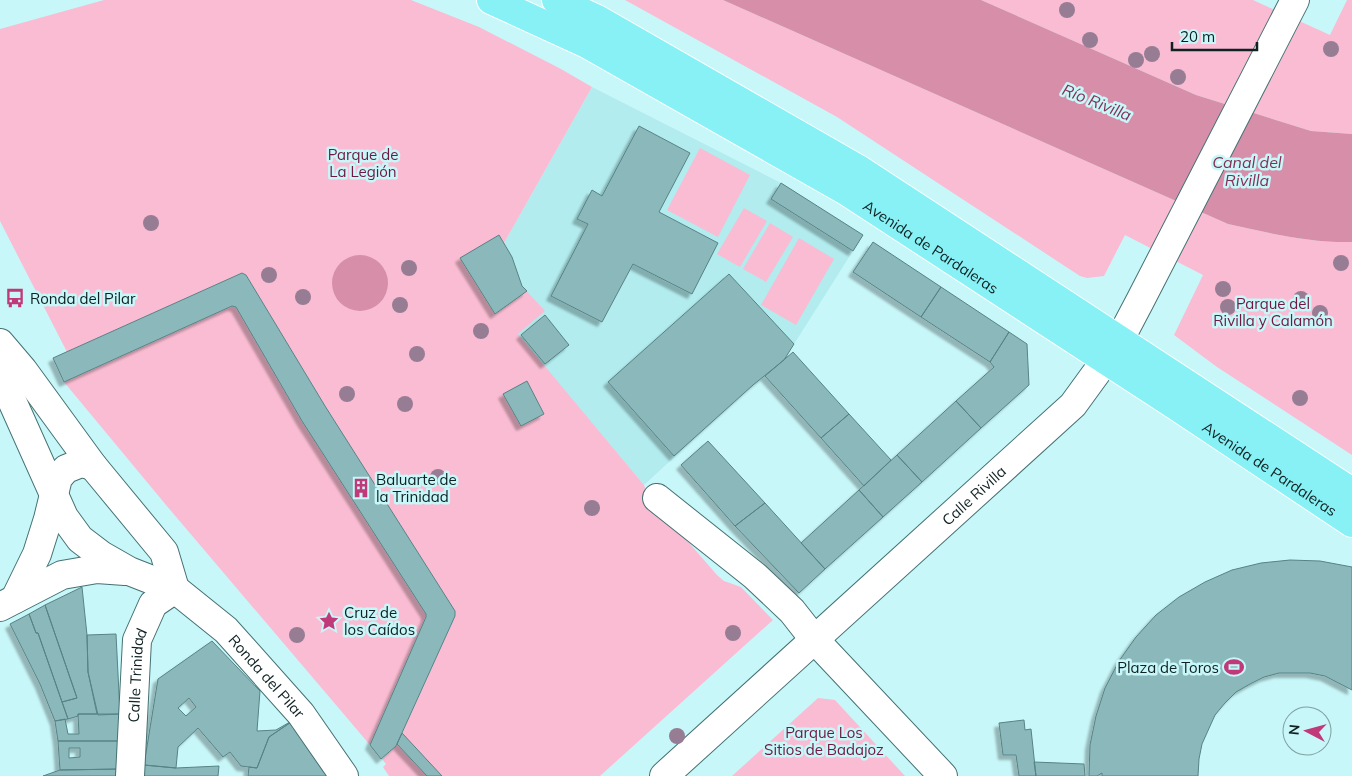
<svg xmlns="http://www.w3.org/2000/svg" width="1352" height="776" viewBox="0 0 1352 776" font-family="Mulish,sans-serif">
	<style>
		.built { fill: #b2ecee }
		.green { fill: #fabcd2 }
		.water { fill: #d68ea9 }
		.building { fill: #8bb9bb; stroke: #578385; fill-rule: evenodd; filter: url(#shadow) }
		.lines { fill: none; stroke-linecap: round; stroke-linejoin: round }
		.minor-casing { stroke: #457173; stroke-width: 30 }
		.tertiary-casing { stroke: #457173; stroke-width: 30 }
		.primary-casing { stroke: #fff; stroke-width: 30 }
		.minor { stroke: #fff; stroke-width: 28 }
		.tertiary { stroke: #fff; stroke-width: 28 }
		.primary { stroke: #88f1f5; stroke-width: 28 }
		.tree { fill: #967d94 }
		.labels { text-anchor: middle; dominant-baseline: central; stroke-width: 5; stroke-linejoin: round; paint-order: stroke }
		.park-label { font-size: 15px; fill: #6d1941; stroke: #c8f7f9 }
		.street-label { font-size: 15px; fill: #0f2122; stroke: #c8f7f9 }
		.poi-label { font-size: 15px; fill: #0f2122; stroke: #c8f7f9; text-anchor: start }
		.water-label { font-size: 16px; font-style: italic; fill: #842f55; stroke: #c8f7f9 }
	</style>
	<defs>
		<filter id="shadow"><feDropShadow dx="-4.5" dy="4.5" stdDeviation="1" flood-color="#0004"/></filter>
	</defs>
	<rect width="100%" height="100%" fill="#c8f7f9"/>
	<path class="built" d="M 592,87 L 781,183 L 863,235 L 784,360 L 753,385 L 644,485 L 517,334 L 522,286 L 504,243 Z"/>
	<path class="green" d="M 104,0 L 411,0 L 479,27 L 561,69 L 592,87 L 504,243 L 512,257 L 522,286 L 545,311 L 518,334 L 644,485 L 648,496 L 666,521 L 684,537 L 717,575 L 724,581 L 741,587 L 773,620 L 600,776 L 389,776 L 383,767 L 386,764 L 382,759 L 396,746 L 455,616 L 455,611 L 325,406 L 246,275 L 242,273 L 67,352 L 0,221 L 0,29 Z
		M 625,0 L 723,0 L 1228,224 C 1268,233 1311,243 1352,242 L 1352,455 L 1217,367 L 1174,335 L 1203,275 L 1125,235 L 1104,276 L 1087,278 L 1080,276 L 837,117 Z
		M 981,0 L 1253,0 L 1330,35 L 1347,0 L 1352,0 L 1352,134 L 1311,131 L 1196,95 Z
		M 700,148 L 750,175 L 718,237 L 667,210 Z
		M 744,208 L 767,221 L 740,267 L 717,254 Z
		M 770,223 L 793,237 L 766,282 L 743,269 Z
		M 799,238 L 834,259 L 796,325 L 761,305 Z
		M 232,306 L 236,307 L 302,421 L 426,614 L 426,617 L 370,745 L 166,505 L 64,382 Z
		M 818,698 L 835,700 L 905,776 L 732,776 Z"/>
	<path class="water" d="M 723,0 L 981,0 L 1196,95 L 1311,131 L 1352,134 L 1352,242 C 1311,243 1268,233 1228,224 Z
		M332 283a28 28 0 1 1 56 0a28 28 0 1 1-56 0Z"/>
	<path class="building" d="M 639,126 L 690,153 L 659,212 L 718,243 L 692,294 L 633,264 L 602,322 L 551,296 L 588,224 L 577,219 L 592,190 L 602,196 Z
		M 781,183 L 863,235 L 853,251 L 771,199 Z
		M 499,235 L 512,257 L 522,286 L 527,291 L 495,314 L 460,258 Z
		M 873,242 L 941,287 L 921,317 L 853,272 Z
		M 242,273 L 246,275 L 325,406 L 455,611 L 455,616 L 396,746 L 381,759 L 370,745 L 426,617 L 426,614 L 302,421 L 236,307 L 232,306 L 64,382 L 53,358 Z
		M 729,274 L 794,344 L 784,360 L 753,385 L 674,456 L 608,382 Z
		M 941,287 L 1009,332 L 990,362 L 921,317 Z
		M 545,315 L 569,345 L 545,364 L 521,335 Z
		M 1009,332 L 1027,344 L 1029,385 L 981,428 L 956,401 L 994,367 L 990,362 Z
		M 793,352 L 849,414 L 821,438 L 765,376 Z
		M 527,381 L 544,414 L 521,426 L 503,394 Z
		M 956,401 L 981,428 L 922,482 L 897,455 Z
		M 849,414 L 891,460 L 864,486 L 821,438 Z
		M 708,441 L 765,503 L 735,526 L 681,465 Z
		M 897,455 L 922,482 L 883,517 L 859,490 Z
		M 859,490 L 883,517 L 825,569 L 801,543 Z
		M 765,503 L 825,569 L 799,593 L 735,526 Z
		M 1290,560 L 1320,561 L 1352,567 L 1352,690 L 1325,676 L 1310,673 L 1279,673 L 1264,677 L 1250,684 L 1236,692 L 1225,703 L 1215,715 L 1202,744 L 1199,759 L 1198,776 L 1102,776 L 1102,773 L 1097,776 L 1089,776 L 1090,745 L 1096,716 L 1105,688 L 1119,661 L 1136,637 L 1156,615 L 1179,597 L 1205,582 L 1232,570 L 1261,563 Z
		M 82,587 L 87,635 L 88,672 L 97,714 L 78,714 L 78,716 L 68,719 L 62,702 L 77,698 L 45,605 Z
		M 45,605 L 77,698 L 62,702 L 38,633 L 36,633 L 29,614 Z
		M 29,614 L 36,633 L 38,633 L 68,719 L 55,721 L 40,684 L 10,624 Z
		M 116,634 L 120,714 L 98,715 L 88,672 L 87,635 Z
		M 212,641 L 260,691 L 257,731 L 276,730 L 297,718 L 269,737 L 257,768 L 241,766 L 230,752 L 223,757 L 198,728 L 178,747 L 176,768 L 144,765 L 158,679 ZM 189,698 L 196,707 L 186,716 L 178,708 Z
		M 78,714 L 120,714 L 122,741 L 58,741 L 55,721 L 65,719 L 68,734 L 79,734 Z
		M 297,718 L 340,776 L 248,776 L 249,767 L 257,768 L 269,737 Z
		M 1024,720 L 1025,730 L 1031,729 L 1036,776 L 1019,776 L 1016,755 L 1003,755 L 999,723 Z
		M 402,733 L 442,776 L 427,776 L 397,744 Z
		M 58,741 L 122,741 L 120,769 L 60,770 ZM 69,748 L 80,748 L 80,757 L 69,758 Z
		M 1034,762 L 1084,764 L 1085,776 L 1036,776 Z
		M 144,765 L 176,768 L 219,766 L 218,776 L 143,776 Z
		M 120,769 L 120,776 L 43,776 L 60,770 Z"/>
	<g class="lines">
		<defs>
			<g id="minor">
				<path d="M 0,343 L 23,370 L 93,466 L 164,552 L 175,589"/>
				<path d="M 1106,359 L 1120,339 L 1140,301 L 1295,0"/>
				<path id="s1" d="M 0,374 L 64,517 L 80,539 L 101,555 L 129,571 L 175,589 L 226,630 L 301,714 L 344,776"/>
				<path d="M 657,498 L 755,576 L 792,611 L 814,639 L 943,776"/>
				<path d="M 15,599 L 37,554 L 48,519 L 58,478 L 66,469 L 81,463 L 93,466"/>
				<path d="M 0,607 L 62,575 L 97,569 L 125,571"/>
				<path id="s2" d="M 130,776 L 137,640 L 153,604 L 175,589"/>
			</g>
			<g id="tertiary">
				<path id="s3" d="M 664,776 L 1073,405 L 1105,361"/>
			</g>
			<g id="primary">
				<path id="s4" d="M 491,0 L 587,44 L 846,191 L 1176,406 L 1352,523"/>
				<path d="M 556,0 L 597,19 L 860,170 L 1352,492"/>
			</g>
		</defs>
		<use href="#minor" class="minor-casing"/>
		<use href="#tertiary" class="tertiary-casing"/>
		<use href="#primary" class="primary-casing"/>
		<use href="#minor" class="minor"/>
		<use href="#tertiary" class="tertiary"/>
		<use href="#primary" class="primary"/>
	</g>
	<g class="tree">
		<circle cx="1067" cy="10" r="8"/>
		<circle cx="1090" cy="40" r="8"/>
		<circle cx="1331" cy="49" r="8"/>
		<circle cx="1152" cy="54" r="8"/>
		<circle cx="1136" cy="60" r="8"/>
		<circle cx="1178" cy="77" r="8"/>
		<circle cx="151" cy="223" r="8"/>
		<circle cx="1341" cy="263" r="8"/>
		<circle cx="409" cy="268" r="8"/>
		<circle cx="269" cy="275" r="8"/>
		<circle cx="1223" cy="289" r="8"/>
		<circle cx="303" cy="297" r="8"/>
		<circle cx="1301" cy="299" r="8"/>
		<circle cx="400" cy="305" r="8"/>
		<circle cx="1228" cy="307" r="8"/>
		<circle cx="1320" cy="313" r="8"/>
		<circle cx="481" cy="331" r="8"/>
		<circle cx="417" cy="354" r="8"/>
		<circle cx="347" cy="394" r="8"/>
		<circle cx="1300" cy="398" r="8"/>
		<circle cx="405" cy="404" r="8"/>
		<circle cx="438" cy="477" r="8"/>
		<circle cx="592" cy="508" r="8"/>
		<circle cx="733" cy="633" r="8"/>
		<circle cx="297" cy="635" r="8"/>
		<circle cx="677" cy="736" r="8"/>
	</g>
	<defs>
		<symbol id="bus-bare" viewBox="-9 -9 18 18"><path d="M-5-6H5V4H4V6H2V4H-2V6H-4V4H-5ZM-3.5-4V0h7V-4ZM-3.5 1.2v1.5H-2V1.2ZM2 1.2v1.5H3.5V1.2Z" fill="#c13978" stroke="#c8f7f9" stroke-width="2.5" paint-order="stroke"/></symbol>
		<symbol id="building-bare" viewBox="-9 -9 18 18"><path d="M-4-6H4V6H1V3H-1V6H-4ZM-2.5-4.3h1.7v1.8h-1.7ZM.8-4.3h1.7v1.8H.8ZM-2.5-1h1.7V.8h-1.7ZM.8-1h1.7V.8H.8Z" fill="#c13978" stroke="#c8f7f9" stroke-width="2.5" paint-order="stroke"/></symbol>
		<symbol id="sight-bare" viewBox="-9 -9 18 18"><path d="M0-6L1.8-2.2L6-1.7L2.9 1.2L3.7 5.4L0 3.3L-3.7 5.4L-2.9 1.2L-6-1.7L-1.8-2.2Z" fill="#c13978" stroke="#c8f7f9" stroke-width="2.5" paint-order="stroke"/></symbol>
		<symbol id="stadium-bare" viewBox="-9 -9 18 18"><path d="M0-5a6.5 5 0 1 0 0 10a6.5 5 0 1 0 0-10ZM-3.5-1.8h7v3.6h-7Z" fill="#c13978" stroke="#c8f7f9" stroke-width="2.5" paint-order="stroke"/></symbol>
	</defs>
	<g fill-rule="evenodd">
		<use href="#bus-bare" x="1" y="284" width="28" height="28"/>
		<use href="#building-bare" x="347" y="474" width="28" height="28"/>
		<use href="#sight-bare" x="315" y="607" width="28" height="28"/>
		<use href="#stadium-bare" x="1220" y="653" width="28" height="28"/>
	</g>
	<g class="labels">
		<g class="park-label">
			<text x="363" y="154">Parque de<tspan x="363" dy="17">La Legión</tspan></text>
			<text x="1273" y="303">Parque del<tspan x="1273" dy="17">Rivilla y Calamón</tspan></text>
			<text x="824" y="732">Parque Los<tspan x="824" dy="17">Sitios de Badajoz</tspan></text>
		</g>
		<g class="street-label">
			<text stroke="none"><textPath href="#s4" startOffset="505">Avenida de Pardaleras</textPath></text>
			<text stroke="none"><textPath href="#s4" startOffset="910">Avenida de Pardaleras</textPath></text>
			<text stroke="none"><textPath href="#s3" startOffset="418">Calle Rivilla</textPath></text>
			<text stroke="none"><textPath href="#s2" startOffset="101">Calle Trinidad</textPath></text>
			<text stroke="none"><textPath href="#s1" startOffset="419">Ronda del Pilar</textPath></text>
		</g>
		<g class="poi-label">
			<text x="30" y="298">Ronda del Pilar</text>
			<text x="376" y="479">Baluarte de<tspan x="376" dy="17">la Trinidad</tspan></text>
			<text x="344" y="612">Cruz de<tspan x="344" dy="17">los Caídos</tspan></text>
			<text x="1219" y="667" text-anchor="end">Plaza de Toros</text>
		</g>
		<g class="water-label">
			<text transform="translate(1097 102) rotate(22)">Río Rivilla</text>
			<text x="1247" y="162">Canal del<tspan x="1247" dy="18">Rivilla</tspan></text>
		</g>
	</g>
	<g transform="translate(1307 731) rotate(276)"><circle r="24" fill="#c8f7f9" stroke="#7ea1a3"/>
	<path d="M0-4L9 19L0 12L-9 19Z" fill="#c13978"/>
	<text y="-8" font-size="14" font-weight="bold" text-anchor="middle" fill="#0f2122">N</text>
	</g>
	<path d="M1172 42v8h85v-8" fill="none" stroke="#0f2122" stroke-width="2.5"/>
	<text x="1180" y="42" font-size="15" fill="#0f2122" stroke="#c8f7f9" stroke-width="4" paint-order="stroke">20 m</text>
</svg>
